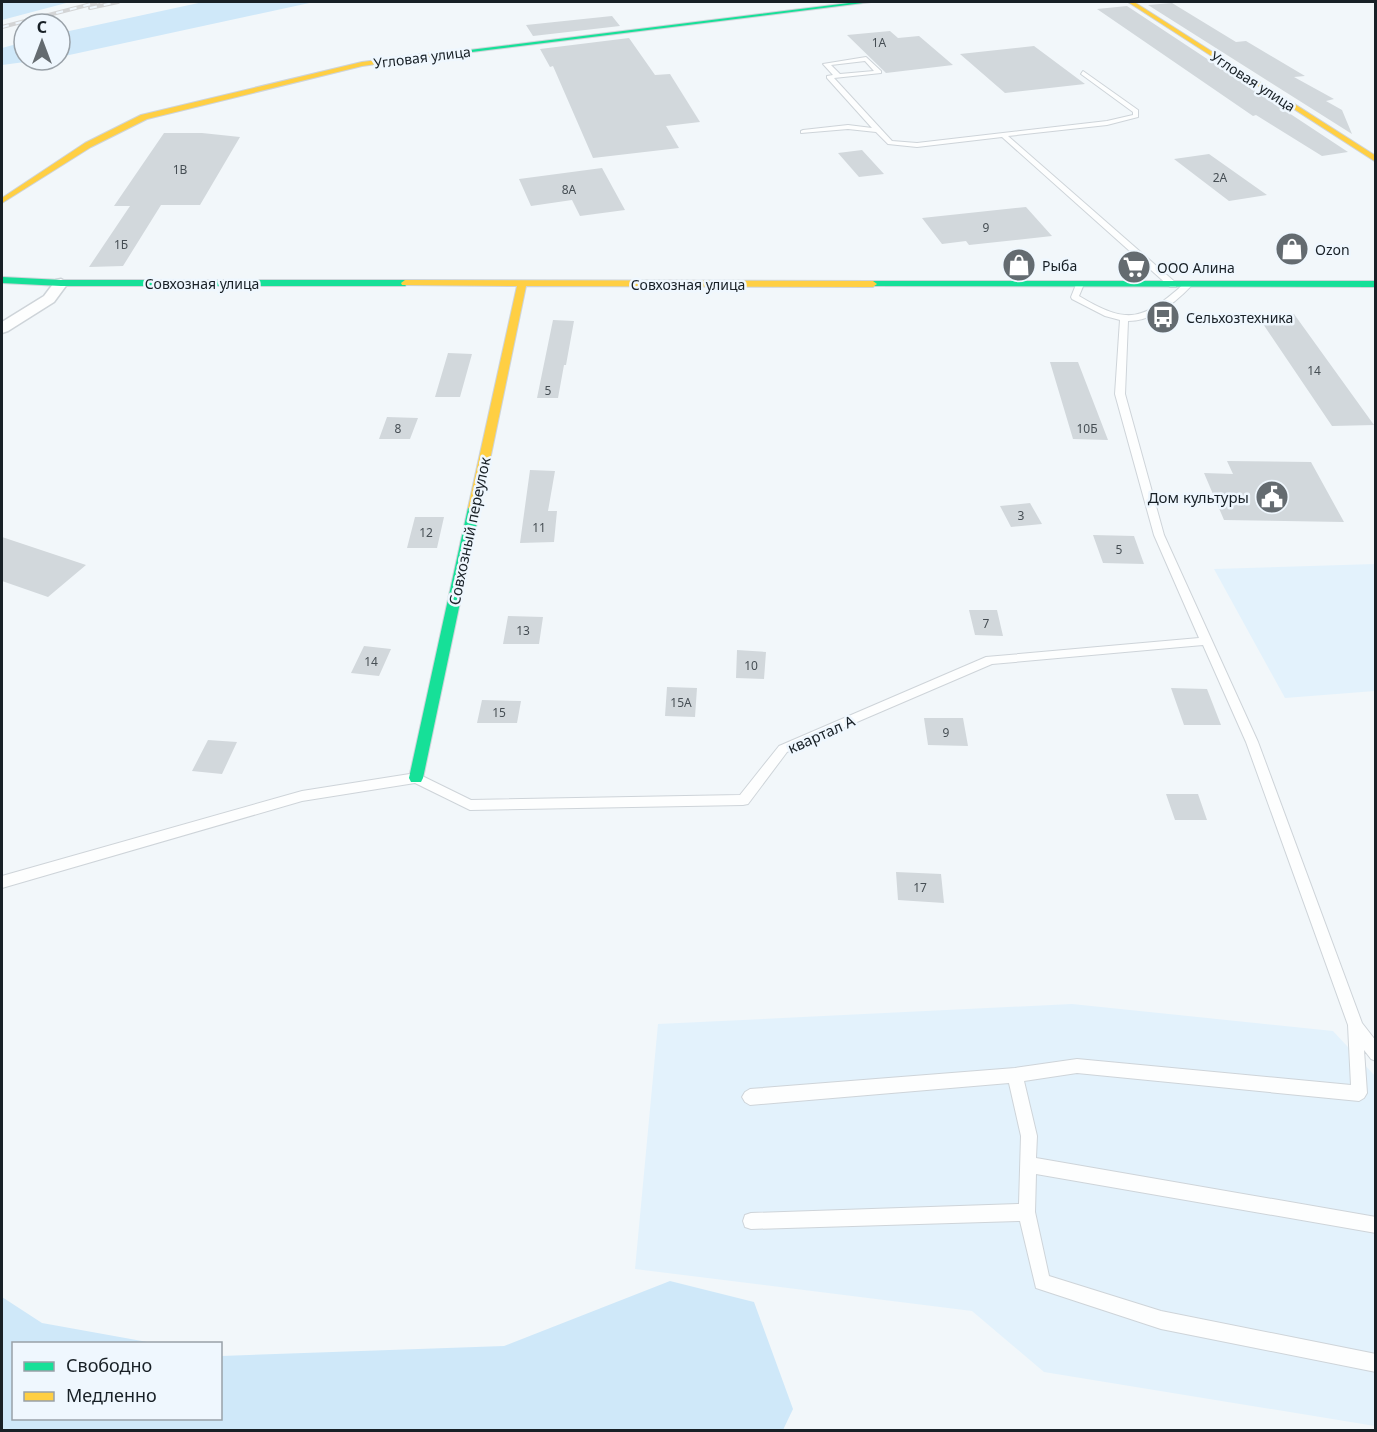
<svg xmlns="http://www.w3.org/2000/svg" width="1377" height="1432" viewBox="0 0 1377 1432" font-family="'Noto Sans',sans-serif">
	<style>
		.built { fill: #e3f2fc }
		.green { fill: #cfe8f9 }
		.building { fill: #d2d8dc }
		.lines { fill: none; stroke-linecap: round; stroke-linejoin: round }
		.lane-casing { stroke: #ced4d9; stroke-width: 2 }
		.street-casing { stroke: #ced4d9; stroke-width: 3 }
		.fast-casing { stroke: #ced4d9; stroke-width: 2 }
		.slow-casing { stroke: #ced4d9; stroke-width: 2 }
		.lane { fill: #fdfefe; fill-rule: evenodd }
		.street { fill: #fdfefe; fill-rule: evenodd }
		.fast { fill: #16e098; fill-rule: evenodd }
		.slow { fill: #ffcf43; fill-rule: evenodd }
		.rail-casing { stroke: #d3d4d5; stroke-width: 4 }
		.rail { stroke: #eff7fe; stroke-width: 2; stroke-dasharray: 7; stroke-linecap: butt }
		.labels { text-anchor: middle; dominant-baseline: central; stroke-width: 5; stroke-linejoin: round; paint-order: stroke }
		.number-label { font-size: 12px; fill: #464e54 }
		.far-street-label { font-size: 14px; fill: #182026; stroke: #eff7fe }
		.far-poi-label { font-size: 14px; fill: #182026; stroke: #eff7fe; text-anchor: start }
		.poi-label { font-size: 15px; fill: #182026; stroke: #eff7fe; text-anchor: end }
		.street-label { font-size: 15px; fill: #182026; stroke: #eff7fe }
	</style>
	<rect width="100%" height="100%" fill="#f2f7fa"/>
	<path class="built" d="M 1375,564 L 1375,691 L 1285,698 L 1214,569 Z
		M 1072,1004 L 1333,1031 L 1375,1076 L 1375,1426 L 1044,1372 L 972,1311 L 635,1269 L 658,1024 Z"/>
	<path class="green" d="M 2,2 L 70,2 L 2,20 Z
		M 203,2 L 314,2 L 60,57 L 60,33 Z
		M 24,42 L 24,60 L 40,60 L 2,65 L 2,48 Z
		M 670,1281 L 754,1302 L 793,1409 L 783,1430 L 2,1430 L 2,1297 L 42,1323 L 153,1343 L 14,1344 L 14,1418 L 220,1418 L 221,1356 L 504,1346 Z"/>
	<path class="building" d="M 1172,3 L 1236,42 L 1246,41 L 1305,76 L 1294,77 L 1334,99 L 1326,101 L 1342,110 L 1352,134 L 1148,5 Z
		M 1127,6 L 1348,152 L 1322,156 L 1256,115 L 1253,116 L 1097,9 Z
		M 612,16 L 620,26 L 533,36 L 526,25 Z
		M 890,31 L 898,38 L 919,36 L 953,65 L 886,73 L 847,35 Z
		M 629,38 L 655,75 L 670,74 L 700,122 L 666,126 L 679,148 L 593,158 L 553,66 L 550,67 L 540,49 Z
		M 1034,46 L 1085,84 L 1005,93 L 960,54 Z
		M 164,133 L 202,133 L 240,137 L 200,205 L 161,205 L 123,266 L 89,267 L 130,206 L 114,206 Z
		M 862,150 L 884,174 L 859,177 L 838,153 Z
		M 1209,154 L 1267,195 L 1229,201 L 1174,159 Z
		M 602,168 L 625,210 L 580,216 L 572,200 L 531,206 L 519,179 Z
		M 1026,207 L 1052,236 L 969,245 L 966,241 L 942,244 L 922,218 Z
		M 1294,314 L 1374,425 L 1332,426 L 1257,315 Z
		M 553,320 L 574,321 L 566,365 L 564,365 L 558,398 L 537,398 Z
		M 448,353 L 472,354 L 460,397 L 435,397 Z
		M 1050,362 L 1078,362 L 1108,440 L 1073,439 Z
		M 387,417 L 418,418 L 410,439 L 379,439 Z
		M 1227,461 L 1311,462 L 1344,522 L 1224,520 L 1204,473 L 1233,474 Z
		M 530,470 L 555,471 L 548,511 L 557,511 L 554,542 L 520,543 Z
		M 1030,503 L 1042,524 L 1011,527 L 1000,506 Z
		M 415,517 L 444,517 L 437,548 L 407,548 Z
		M 1093,535 L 1134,536 L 1144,564 L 1103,563 Z
		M 2,537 L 86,565 L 48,597 L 2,581 Z
		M 969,610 L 997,610 L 1003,636 L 975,635 Z
		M 508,616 L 543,617 L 539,644 L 503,644 Z
		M 364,646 L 391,649 L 379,676 L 351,673 Z
		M 737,650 L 766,652 L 764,679 L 736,678 Z
		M 667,687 L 697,688 L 695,717 L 665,716 Z
		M 1171,688 L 1207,689 L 1221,725 L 1184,725 Z
		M 482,700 L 521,701 L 517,723 L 477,723 Z
		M 924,718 L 963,718 L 968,746 L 928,745 Z
		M 208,740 L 237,742 L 222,774 L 192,771 Z
		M 1166,794 L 1198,794 L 1207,820 L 1175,820 Z
		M 896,872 L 941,874 L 944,903 L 898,900 Z"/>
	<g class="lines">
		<defs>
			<path id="lane" d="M 866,57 L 881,71 L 881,73 L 834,78 L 892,141 L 917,143 L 1107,121 L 1133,115 L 1133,112 L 1081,74 L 1083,71 L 1138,110 L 1138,117 L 1107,125 L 1008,136 L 1176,283 L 1176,287 L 1170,287 L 1002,137 L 917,147 L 888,144 L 876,132 L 848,129 L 801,133 L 801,131 L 803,130 L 848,125 L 872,128 L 827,78 L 827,76 L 833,75 L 823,64 ZM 865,61 L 874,71 L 840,74 L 831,65 Z
				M 1077,282 L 1084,284 L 1079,296 C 1129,326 1143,320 1185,283 L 1192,285 C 1176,302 1153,321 1128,321 L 1125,394 L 1164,535 L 1258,742 L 1362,1023 L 1376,1041 L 1376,1061 L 1371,1059 L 1364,1050 L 1367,1093 L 1364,1098 L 1359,1101 L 1077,1073 L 1024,1081 L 1037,1136 L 1036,1158 L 1376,1217 L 1376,1233 L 1036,1174 L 1035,1212 L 1049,1276 L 1161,1311 L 1376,1354 L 1376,1372 L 1161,1329 L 1036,1288 L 1020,1221 L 751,1229 L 745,1227 L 743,1221 L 745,1215 L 751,1213 L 1019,1204 L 1021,1136 L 1009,1083 L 750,1105 L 745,1102 L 742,1097 L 745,1092 L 750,1089 L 1015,1068 L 1077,1059 L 1351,1085 L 1348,1025 L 1246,742 L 1203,645 L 992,664 L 787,752 L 748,804 L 743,805 L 470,810 L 415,783 L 302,801 L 2,888 L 2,876 L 302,791 L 416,773 L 471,800 L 740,795 L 779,746 L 986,657 L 1199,638 L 1154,535 L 1115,394 L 1120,320 L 1105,316 L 1072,299 L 1071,297 Z"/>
			<path id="street" d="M 61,279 L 68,283 L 54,302 L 8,331 L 2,333 L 2,322 L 44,296 L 56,280 Z"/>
			<path id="fast" d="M 857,2 L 871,2 L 432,57 L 429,55 Z
				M 2,277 L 61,280 L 405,280 L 409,283 L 405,286 L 61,286 L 2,283 Z
				M 873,281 L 1376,281 L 1376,287 L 870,286 L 870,282 Z
				M 474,504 L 480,508 L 423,778 L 421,782 L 411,782 L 409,778 L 468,508 Z"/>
			<path id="slow" d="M 1128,2 L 1134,2 L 1376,156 L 1376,162 Z
				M 432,53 L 434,56 L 362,66 L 147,119 L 91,147 L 2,203 L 2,198 L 85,143 L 141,115 L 362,62 Z
				M 405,280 L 873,281 L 877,284 L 873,287 L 526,286 L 480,508 L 474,512 L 468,508 L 517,286 L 402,285 L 401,283 Z"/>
		</defs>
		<use href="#lane" class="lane-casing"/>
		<use href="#street" class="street-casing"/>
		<use href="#fast" class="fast-casing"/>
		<use href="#slow" class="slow-casing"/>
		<use href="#lane" class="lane"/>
		<use href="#street" class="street"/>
		<use href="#fast" class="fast"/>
		<use href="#slow" class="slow"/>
		<defs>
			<path id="rail" d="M 90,8 L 118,2
				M 2,27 L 99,2"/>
		</defs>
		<use href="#rail" class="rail-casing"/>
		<use href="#rail" class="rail"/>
	</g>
	<defs>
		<symbol id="shop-disc" viewBox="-11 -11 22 22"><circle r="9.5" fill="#646b70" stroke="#eff7fe"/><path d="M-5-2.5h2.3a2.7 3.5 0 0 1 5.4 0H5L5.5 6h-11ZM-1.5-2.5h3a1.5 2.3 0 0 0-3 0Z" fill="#fff"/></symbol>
		<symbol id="supermarket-disc" viewBox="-11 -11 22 22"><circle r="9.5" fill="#646b70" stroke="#eff7fe"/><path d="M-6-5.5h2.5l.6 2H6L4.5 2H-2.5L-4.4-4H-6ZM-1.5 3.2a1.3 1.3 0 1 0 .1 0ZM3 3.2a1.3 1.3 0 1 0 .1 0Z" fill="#fff"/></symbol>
		<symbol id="bus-disc" viewBox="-11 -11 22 22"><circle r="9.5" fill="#646b70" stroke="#eff7fe"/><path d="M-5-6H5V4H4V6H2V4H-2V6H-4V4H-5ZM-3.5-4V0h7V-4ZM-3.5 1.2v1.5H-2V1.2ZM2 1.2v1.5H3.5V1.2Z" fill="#fff"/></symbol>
		<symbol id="civic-disc" viewBox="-11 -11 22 22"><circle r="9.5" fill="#646b70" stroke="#eff7fe"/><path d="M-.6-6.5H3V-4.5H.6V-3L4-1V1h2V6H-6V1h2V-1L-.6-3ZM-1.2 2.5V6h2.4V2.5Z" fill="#fff"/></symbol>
	</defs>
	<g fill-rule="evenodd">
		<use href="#shop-disc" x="1273" y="230" width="38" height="38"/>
		<use href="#shop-disc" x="1000" y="246" width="38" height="38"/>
		<use href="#supermarket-disc" x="1115" y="248" width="38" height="38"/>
		<use href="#bus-disc" x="1144" y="298" width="38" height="38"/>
		<use href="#civic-disc" x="1253" y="478" width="38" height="38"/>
	</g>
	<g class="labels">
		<g class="number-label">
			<text x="879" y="42">1А</text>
			<text x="180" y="169">1В</text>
			<text x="1220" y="177">2А</text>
			<text x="569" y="189">8А</text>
			<text x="986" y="227">9</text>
			<text x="121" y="244">1Б</text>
			<text x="1314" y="370">14</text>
			<text x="548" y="390">5</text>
			<text x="398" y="428">8</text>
			<text x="1087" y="428">10Б</text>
			<text x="1021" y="515">3</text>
			<text x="539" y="527">11</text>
			<text x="426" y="532">12</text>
			<text x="1119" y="549">5</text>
			<text x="986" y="623">7</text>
			<text x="523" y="630">13</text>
			<text x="371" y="661">14</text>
			<text x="751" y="665">10</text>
			<text x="681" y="702">15А</text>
			<text x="499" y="712">15</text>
			<text x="946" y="732">9</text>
			<text x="920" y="887">17</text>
		</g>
		<g class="far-street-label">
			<text transform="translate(422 57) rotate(-7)">Угловая улица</text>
			<text transform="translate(1253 81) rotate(33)">Угловая улица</text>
			<text x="202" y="283">Совхозная улица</text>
			<text x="688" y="284">Совхозная улица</text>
		</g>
		<g class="far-poi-label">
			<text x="1315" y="249">Ozon</text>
			<text x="1042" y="265">Рыба</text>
			<text x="1157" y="267">ООО Алина</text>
			<text x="1186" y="317">Сельхозтехника</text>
		</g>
		<g class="poi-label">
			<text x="1249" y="497">Дом культуры</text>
		</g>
		<g class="street-label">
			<text transform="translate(469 531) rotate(-78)">Совхозный переулок</text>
			<text transform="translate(821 734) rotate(-24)">квартал А</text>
		</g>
	</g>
	<rect width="1377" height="1432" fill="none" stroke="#182026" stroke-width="6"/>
	<rect x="12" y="1342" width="210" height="78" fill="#eff7fe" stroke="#99a1a8" stroke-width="1.5"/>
	<rect x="24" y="1362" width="30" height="9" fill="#16e098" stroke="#99a1a8" stroke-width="1.5"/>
	<text x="66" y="1372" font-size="18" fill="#182026">Свободно</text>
	<rect x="24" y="1392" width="30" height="9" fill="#ffcf43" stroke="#99a1a8" stroke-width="1.5"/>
	<text x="66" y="1402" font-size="18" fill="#182026">Медленно</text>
	<g transform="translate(42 42)"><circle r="28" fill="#eff7fe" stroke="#99a1a8" stroke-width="1.5"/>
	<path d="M0-4.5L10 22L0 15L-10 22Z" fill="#646b70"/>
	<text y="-9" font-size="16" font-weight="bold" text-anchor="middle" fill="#182026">С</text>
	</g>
</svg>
